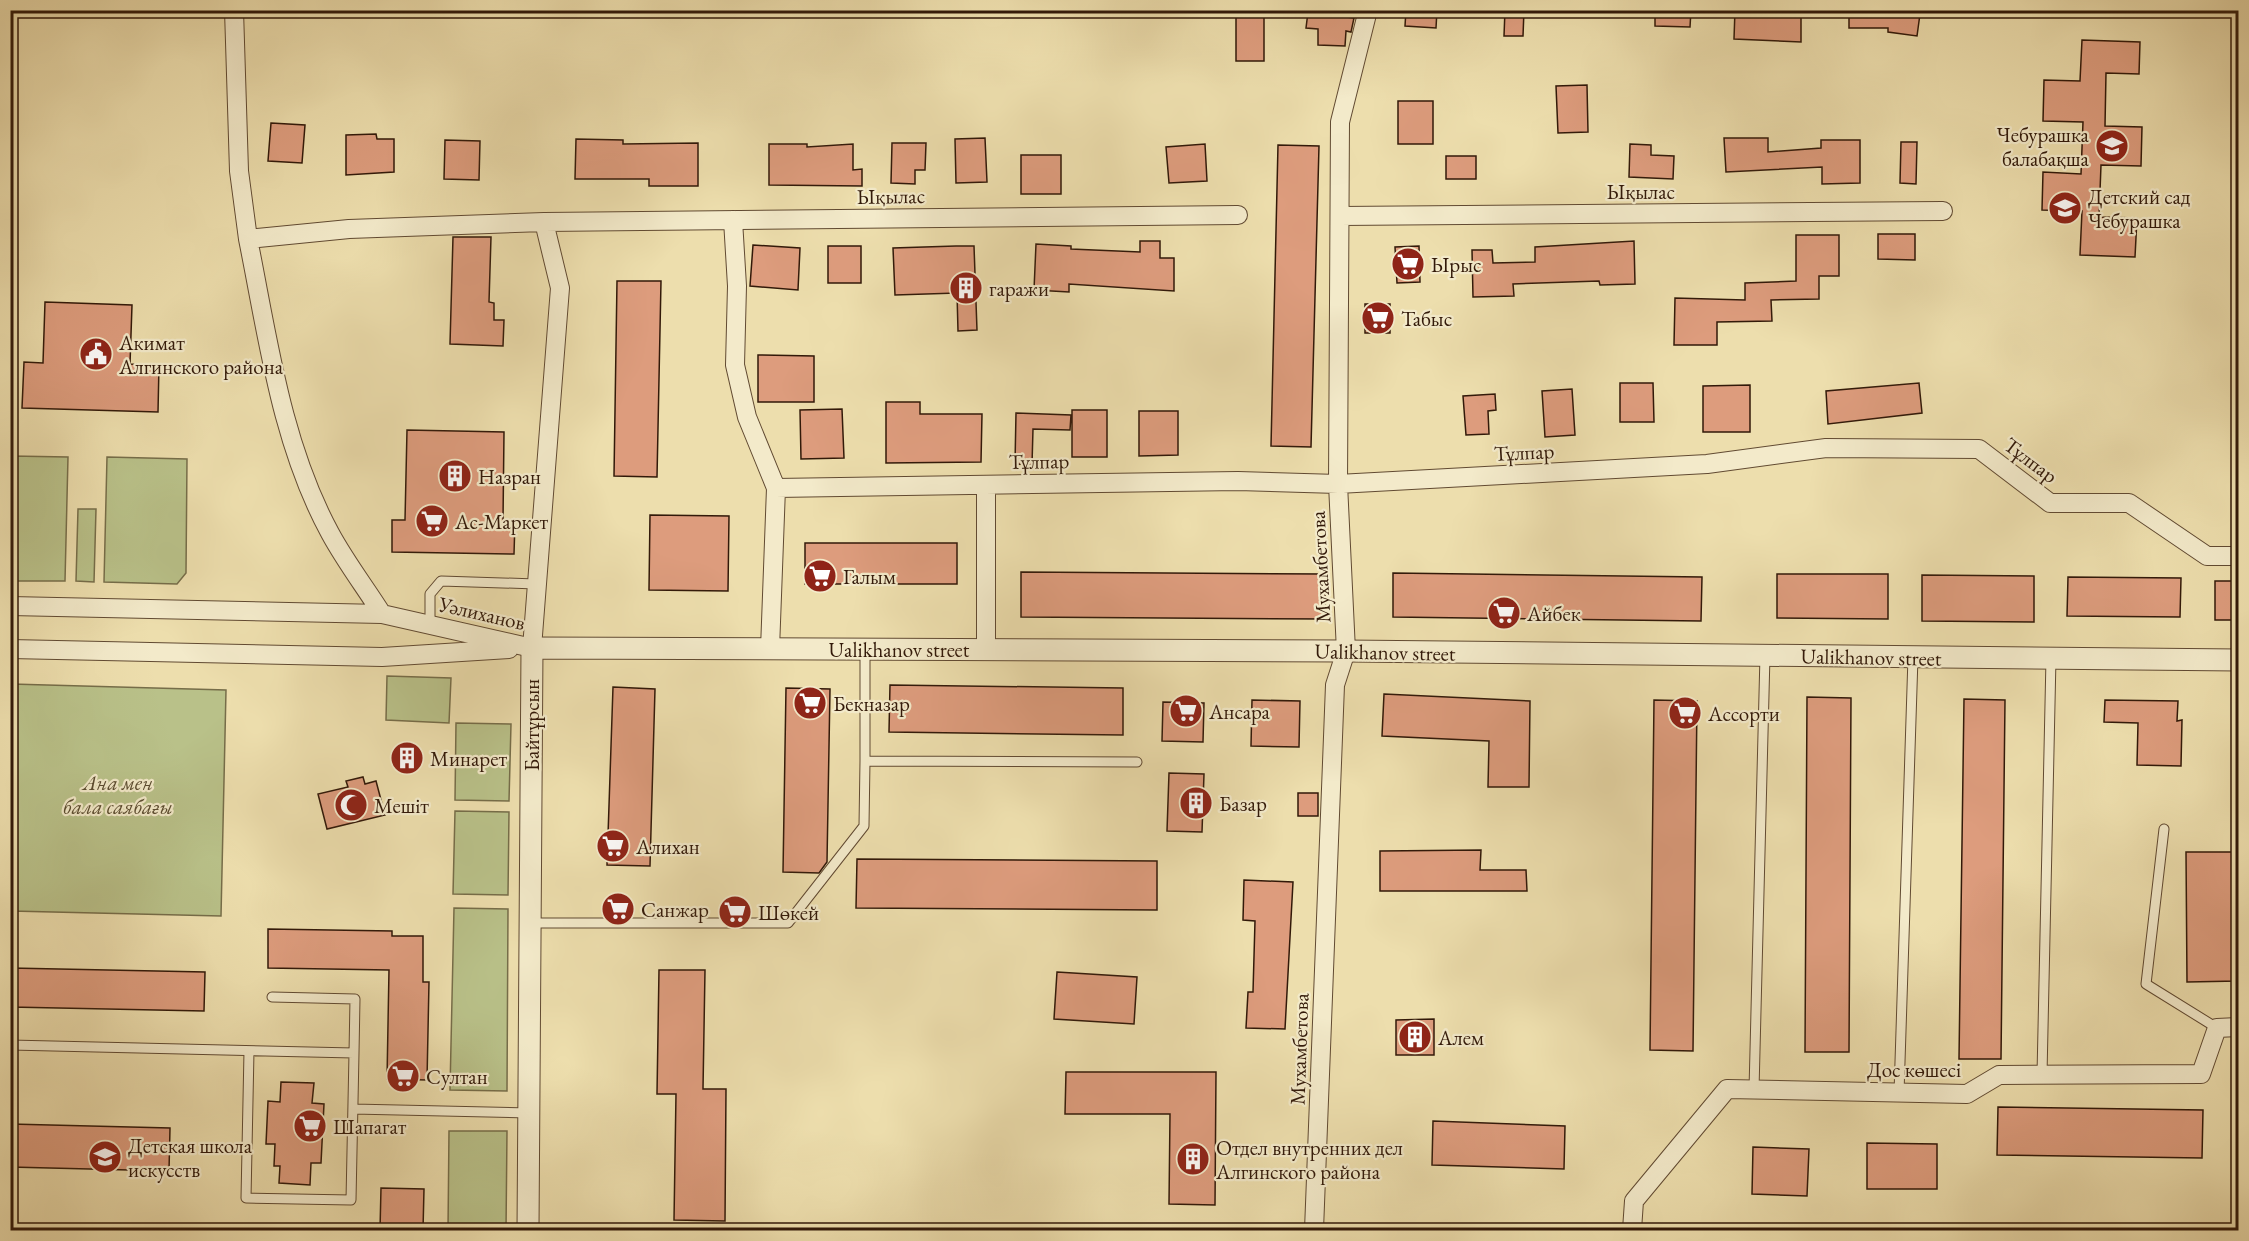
<svg xmlns="http://www.w3.org/2000/svg" width="2249" height="1241" viewBox="0 0 2249 1241" font-family="'EB Garamond',serif">
	<style>
		.green { fill: #b9c189; stroke: #766d49; stroke-width: 1.5 }
		.building { fill: #dd9c7d; stroke: #321909; stroke-width: 1.5 }
		.lines { fill: none; stroke-linecap: round; stroke-linejoin: round }
		.service-casing { stroke: #614a32; stroke-width: 11 }
		.minor-casing { stroke: #614a32; stroke-width: 20 }
		.tertiary-casing { stroke: #614a32; stroke-width: 23 }
		.service { stroke: #f3eaca; stroke-width: 9 }
		.minor { stroke: #f3eaca; stroke-width: 18 }
		.tertiary { stroke: #f3eaca; stroke-width: 21 }
		.labels { text-anchor: middle; dominant-baseline: central; stroke-width: 4.5; stroke-linejoin: round; paint-order: stroke }
		.poi-label { font-size: 21px; fill: #321909; stroke: #f3eaca; text-anchor: start }
		.street-label { font-size: 21px; fill: #321909; stroke: #f3eaca }
		.park-label { font-size: 21px; font-style: italic; fill: #5a4b2f; stroke: #f3eaca }
	</style>
	<rect width="100%" height="100%" fill="#eddead"/>
	<filter id="stains"><feTurbulence type="fractalNoise" baseFrequency=".00333" numOctaves="4"/><feColorMatrix values="0 0 0 0 .2 0 0 0 0 .09 0 0 0 0 .02 0 0 0 .5 -.17"/></filter>
	<radialGradient id="worn" r=".72"><stop offset=".6" stop-color="#630" stop-opacity="0"/><stop offset="1" stop-color="#630" stop-opacity=".3"/></radialGradient>
	<path class="green" d="M 11,456 L 68,457 L 65,581 L 11,581 Z
		M 107,457 L 187,459 L 186,573 L 177,584 L 104,582 Z
		M 78,509 L 96,509 L 94,582 L 76,581 Z
		M 387,676 L 451,678 L 449,723 L 386,720 Z
		M 11,684 L 226,690 L 221,916 L 11,911 Z
		M 456,723 L 511,724 L 509,801 L 455,800 Z
		M 455,811 L 509,812 L 508,895 L 453,894 Z
		M 454,908 L 508,909 L 507,1091 L 450,1090 Z
		M 449,1131 L 507,1131 L 506,1230 L 448,1230 Z"/>
	<path class="building" d="M 1236,10 L 1264,10 L 1264,61 L 1236,61 Z
		M 1315,10 L 1347,10 L 1347,17 L 1354,18 L 1351,32 L 1346,31 L 1345,46 L 1318,45 L 1318,29 L 1306,28 L 1308,12 L 1315,13 Z
		M 1406,10 L 1437,10 L 1436,28 L 1405,26 Z
		M 1505,10 L 1524,10 L 1523,36 L 1504,36 Z
		M 1655,10 L 1691,10 L 1690,27 L 1655,26 Z
		M 1735,10 L 1801,10 L 1801,42 L 1734,39 Z
		M 1849,10 L 1912,10 L 1912,13 L 1920,14 L 1917,36 L 1888,32 L 1888,28 L 1849,28 Z
		M 2082,40 L 2140,42 L 2139,74 L 2106,73 L 2105,126 L 2142,127 L 2141,166 L 2101,165 L 2099,217 L 2137,218 L 2135,257 L 2080,255 L 2082,211 L 2042,210 L 2043,172 L 2081,174 L 2083,122 L 2043,121 L 2044,80 L 2080,81 Z
		M 1587,85 L 1588,132 L 1558,133 L 1556,86 Z
		M 1398,101 L 1433,101 L 1433,144 L 1398,144 Z
		M 271,123 L 305,125 L 302,163 L 268,161 Z
		M 376,134 L 377,139 L 394,139 L 394,172 L 346,175 L 346,135 Z
		M 985,138 L 987,182 L 956,183 L 955,139 Z
		M 1724,138 L 1768,138 L 1768,152 L 1821,148 L 1821,140 L 1860,140 L 1860,183 L 1822,184 L 1822,167 L 1726,172 Z
		M 576,139 L 623,140 L 623,144 L 698,143 L 698,186 L 649,186 L 649,179 L 575,179 Z
		M 445,140 L 480,141 L 479,180 L 444,179 Z
		M 1901,142 L 1917,142 L 1916,184 L 1900,183 Z
		M 892,143 L 926,143 L 925,170 L 915,170 L 915,184 L 891,183 Z
		M 769,144 L 807,144 L 807,147 L 853,144 L 853,170 L 862,169 L 862,186 L 769,185 Z
		M 1205,144 L 1207,181 L 1169,183 L 1166,147 Z
		M 1630,144 L 1651,145 L 1651,155 L 1674,156 L 1673,179 L 1629,177 Z
		M 1278,145 L 1319,146 L 1311,447 L 1271,446 Z
		M 1021,155 L 1061,155 L 1061,194 L 1021,194 Z
		M 1446,156 L 1476,156 L 1476,179 L 1446,179 Z
		M 1878,234 L 1915,234 L 1915,260 L 1878,259 Z
		M 1796,235 L 1839,235 L 1839,276 L 1819,276 L 1819,299 L 1771,300 L 1772,321 L 1717,322 L 1717,345 L 1674,345 L 1675,298 L 1745,300 L 1745,283 L 1796,281 Z
		M 453,237 L 491,237 L 489,302 L 494,303 L 494,320 L 504,320 L 503,346 L 450,344 Z
		M 1140,241 L 1160,241 L 1160,258 L 1174,258 L 1174,291 L 1069,284 L 1069,292 L 1034,290 L 1036,244 L 1071,246 L 1071,249 L 1140,252 Z
		M 1634,241 L 1635,284 L 1600,285 L 1599,281 L 1513,284 L 1514,296 L 1473,297 L 1472,250 L 1492,250 L 1493,263 L 1535,262 L 1535,247 Z
		M 753,245 L 800,248 L 798,290 L 750,286 Z
		M 828,246 L 861,246 L 861,283 L 828,283 Z
		M 956,246 L 974,246 L 977,330 L 958,331 L 957,293 L 895,295 L 893,248 Z
		M 1419,246 L 1420,282 L 1397,283 L 1395,247 Z
		M 617,281 L 661,281 L 657,477 L 614,476 Z
		M 45,302 L 132,305 L 130,364 L 159,365 L 158,412 L 22,408 L 24,362 L 43,363 Z
		M 1365,304 L 1390,304 L 1390,333 L 1365,333 Z
		M 758,355 L 814,356 L 814,402 L 758,402 Z
		M 1620,383 L 1653,383 L 1654,422 L 1620,422 Z
		M 1919,383 L 1922,413 L 1828,424 L 1826,391 Z
		M 1750,385 L 1750,432 L 1703,432 L 1703,386 Z
		M 1572,389 L 1575,435 L 1545,437 L 1542,391 Z
		M 1495,394 L 1496,410 L 1488,411 L 1489,434 L 1466,435 L 1463,396 Z
		M 886,402 L 920,402 L 920,414 L 982,414 L 981,462 L 886,463 Z
		M 842,409 L 844,458 L 801,459 L 800,410 Z
		M 1072,410 L 1107,410 L 1107,457 L 1072,457 Z
		M 1139,411 L 1178,411 L 1178,455 L 1139,456 Z
		M 1016,413 L 1071,415 L 1070,430 L 1033,429 L 1032,465 L 1015,464 Z
		M 407,430 L 504,432 L 503,521 L 515,521 L 514,554 L 392,552 L 392,520 L 405,520 Z
		M 650,515 L 729,516 L 728,591 L 649,590 Z
		M 805,543 L 957,543 L 957,584 L 805,584 Z
		M 1021,572 L 1325,574 L 1325,619 L 1021,617 Z
		M 1393,573 L 1702,577 L 1701,621 L 1393,617 Z
		M 1777,574 L 1888,574 L 1888,619 L 1777,618 Z
		M 1922,575 L 2034,576 L 2034,622 L 1922,621 Z
		M 2068,577 L 2181,578 L 2180,617 L 2067,616 Z
		M 2215,581 L 2238,581 L 2238,620 L 2215,620 Z
		M 890,685 L 1123,688 L 1123,735 L 889,732 Z
		M 613,687 L 655,689 L 650,866 L 607,865 Z
		M 786,688 L 830,689 L 827,862 L 819,873 L 783,872 Z
		M 1384,694 L 1530,701 L 1529,787 L 1488,787 L 1489,741 L 1382,736 Z
		M 1807,697 L 1851,698 L 1849,1052 L 1805,1052 Z
		M 1964,699 L 2005,700 L 2001,1059 L 1959,1059 Z
		M 1252,700 L 1300,701 L 1299,747 L 1251,746 Z
		M 1654,700 L 1697,701 L 1693,1051 L 1650,1050 Z
		M 2105,700 L 2178,701 L 2177,721 L 2182,720 L 2181,766 L 2137,765 L 2138,723 L 2104,722 Z
		M 1163,702 L 1204,703 L 1203,742 L 1162,741 Z
		M 1169,773 L 1204,774 L 1202,832 L 1167,831 Z
		M 363,777 L 365,784 L 376,781 L 385,815 L 327,829 L 318,794 L 348,787 L 346,781 Z
		M 1298,793 L 1318,793 L 1318,816 L 1298,816 Z
		M 1481,850 L 1480,870 L 1526,870 L 1527,891 L 1380,891 L 1380,851 Z
		M 2186,852 L 2237,852 L 2238,981 L 2187,982 Z
		M 857,859 L 1157,861 L 1157,910 L 856,908 Z
		M 1244,880 L 1293,882 L 1285,1029 L 1246,1028 L 1248,992 L 1253,992 L 1255,921 L 1243,920 Z
		M 268,929 L 392,931 L 392,936 L 423,936 L 423,982 L 429,982 L 427,1080 L 387,1079 L 389,970 L 268,968 Z
		M 10,968 L 205,972 L 204,1011 L 10,1007 Z
		M 659,970 L 705,970 L 703,1089 L 726,1089 L 725,1221 L 674,1220 L 676,1094 L 657,1094 Z
		M 1057,972 L 1137,977 L 1134,1024 L 1054,1019 Z
		M 1434,1019 L 1434,1055 L 1396,1055 L 1396,1020 Z
		M 1066,1072 L 1216,1072 L 1215,1205 L 1169,1204 L 1170,1114 L 1065,1114 Z
		M 281,1082 L 314,1083 L 312,1103 L 324,1104 L 321,1163 L 311,1163 L 310,1185 L 279,1183 L 280,1166 L 274,1166 L 275,1144 L 266,1144 L 268,1101 L 280,1102 Z
		M 1998,1107 L 2203,1110 L 2202,1158 L 1997,1155 Z
		M 1433,1121 L 1565,1126 L 1564,1169 L 1432,1165 Z
		M 10,1124 L 170,1128 L 169,1171 L 10,1167 Z
		M 1867,1143 L 1937,1144 L 1937,1189 L 1867,1189 Z
		M 1753,1147 L 1809,1149 L 1807,1196 L 1752,1194 Z
		M 381,1188 L 424,1189 L 423,1230 L 380,1230 Z"/>
	<g class="lines">
		<defs>
			<path id="service" d="M 430,625 L 430,594 L 441,581 L 536,584
				M 865,649 L 865,761 L 1137,762
				M 2164,829 L 2146,984 L 2217,1028
				M 530,923 L 788,923 L 864,826 L 865,761
				M 272,997 L 355,999 L 354,1053
				M 10,1045 L 354,1053 L 351,1200 L 246,1198 L 249,1051
				M 2042,1075 L 2051,658
				M 1754,1090 L 1765,655
				M 1899,1093 L 1913,657
				M 353,1109 L 529,1113"/>
			<path id="minor" d="M 234,10 L 239,171 L 248,239 L 349,229 L 544,222 L 1238,215
				M 1340,216 L 1943,211
				M 733,220 L 737,286 L 735,365 L 747,417 L 776,488 L 770,649
				M 248,239 C 268,338 281,443 330,533 C 345,561 365,587 382,614
				M 986,485 L 986,649
				M 776,488 L 1238,481 L 1338,484 L 1707,464 L 1826,448 L 1979,449 L 2050,503 L 2129,503 L 2207,556 L 2238,556
				M 10,606 L 382,614 L 532,648
				M 532,648 L 560,288 L 544,222
				M 10,649 L 382,657 L 509,649
				M 1314,1230 L 1335,685 L 1346,651 L 1338,484 L 1340,122 L 1368,10
				M 1632,1230 L 1634,1201 L 1727,1089 L 1967,1094 L 1999,1075 L 2201,1074 L 2217,1028 L 2238,1027"/>
			<path id="tertiary" d="M 528,1230 L 532,648 L 1346,651 L 2238,660"/>
		</defs>
		<use href="#service" class="service-casing"/>
		<use href="#minor" class="minor-casing"/>
		<use href="#tertiary" class="tertiary-casing"/>
		<use href="#service" class="service"/>
		<use href="#minor" class="minor"/>
		<use href="#tertiary" class="tertiary"/>
	</g>
	<defs>
		<symbol id="school-disc" viewBox="-11 -11 22 22"><circle r="9.5" fill="#8f2418" stroke="#f3eaca"/><path d="M0-5L7-2L0 1L-7-2ZM-4 1L0 2.5L4 1V4Q0 6-4 4Z" fill="#fff"/></symbol>
		<symbol id="supermarket-disc" viewBox="-11 -11 22 22"><circle r="9.5" fill="#8f2418" stroke="#f3eaca"/><path d="M-6-5.5h2.5l.6 2H6L4.5 2H-2.5L-4.4-4H-6ZM-1.5 3.2a1.3 1.3 0 1 0 .1 0ZM3 3.2a1.3 1.3 0 1 0 .1 0Z" fill="#fff"/></symbol>
		<symbol id="building-disc" viewBox="-11 -11 22 22"><circle r="9.5" fill="#8f2418" stroke="#f3eaca"/><path d="M-4-6H4V6H1V3H-1V6H-4ZM-2.5-4.3h1.7v1.8h-1.7ZM.8-4.3h1.7v1.8H.8ZM-2.5-1h1.7V.8h-1.7ZM.8-1h1.7V.8H.8Z" fill="#fff"/></symbol>
		<symbol id="civic-disc" viewBox="-11 -11 22 22"><circle r="9.5" fill="#8f2418" stroke="#f3eaca"/><path d="M-.6-6.5H3V-4.5H.6V-3L4-1V1h2V6H-6V1h2V-1L-.6-3ZM-1.2 2.5V6h2.4V2.5Z" fill="#fff"/></symbol>
		<symbol id="mosque-disc" viewBox="-11 -11 22 22"><circle r="9.5" fill="#8f2418" stroke="#f3eaca"/><path d="M3.5-4.9A6 6 0 1 0 3.5 4.9A5 5 0 1 1 3.5-4.9Z" fill="#fff"/></symbol>
	</defs>
	<g fill-rule="evenodd">
		<use href="#school-disc" x="2093" y="127" width="38" height="38"/>
		<use href="#school-disc" x="2046" y="189" width="38" height="38"/>
		<use href="#supermarket-disc" x="1389" y="245" width="38" height="38"/>
		<use href="#building-disc" x="947" y="269" width="38" height="38"/>
		<use href="#supermarket-disc" x="1359" y="299" width="38" height="38"/>
		<use href="#civic-disc" x="77" y="335" width="38" height="38"/>
		<use href="#building-disc" x="436" y="457" width="38" height="38"/>
		<use href="#supermarket-disc" x="413" y="502" width="38" height="38"/>
		<use href="#supermarket-disc" x="801" y="557" width="38" height="38"/>
		<use href="#supermarket-disc" x="1485" y="594" width="38" height="38"/>
		<use href="#supermarket-disc" x="791" y="684" width="38" height="38"/>
		<use href="#supermarket-disc" x="1167" y="692" width="38" height="38"/>
		<use href="#supermarket-disc" x="1666" y="694" width="38" height="38"/>
		<use href="#building-disc" x="388" y="739" width="38" height="38"/>
		<use href="#building-disc" x="1177" y="784" width="38" height="38"/>
		<use href="#mosque-disc" x="332" y="786" width="38" height="38"/>
		<use href="#supermarket-disc" x="594" y="827" width="38" height="38"/>
		<use href="#supermarket-disc" x="599" y="890" width="38" height="38"/>
		<use href="#supermarket-disc" x="716" y="893" width="38" height="38"/>
		<use href="#building-disc" x="1396" y="1018" width="38" height="38"/>
		<use href="#supermarket-disc" x="384" y="1057" width="38" height="38"/>
		<use href="#supermarket-disc" x="291" y="1107" width="38" height="38"/>
		<use href="#school-disc" x="86" y="1138" width="38" height="38"/>
		<use href="#building-disc" x="1174" y="1140" width="38" height="38"/>
	</g>
	<g class="labels">
		<g class="poi-label">
			<text x="2089" y="134" text-anchor="end">Чебурашка<tspan x="2089" dy="24">балабақша</tspan></text>
			<text x="2088" y="196">Детский сад<tspan x="2088" dy="24">Чебурашка</tspan></text>
			<text x="1431" y="264">Ырыс</text>
			<text x="989" y="288">гаражи</text>
			<text x="1401" y="318">Табыс</text>
			<text x="119" y="342">Акимат<tspan x="119" dy="24">Алгинского района</tspan></text>
			<text x="478" y="476">Назран</text>
			<text x="455" y="521">Ас-Маркет</text>
			<text x="843" y="576">Галым</text>
			<text x="1527" y="613">Айбек</text>
			<text x="833" y="703">Бекназар</text>
			<text x="1209" y="711">Ансара</text>
			<text x="1708" y="713">Ассорти</text>
			<text x="430" y="758">Минарет</text>
			<text x="1219" y="803">Базар</text>
			<text x="374" y="805">Мешіт</text>
			<text x="636" y="846">Алихан</text>
			<text x="641" y="909">Санжар</text>
			<text x="758" y="912">Шөкей</text>
			<text x="1438" y="1037">Алем</text>
			<text x="426" y="1076">Султан</text>
			<text x="333" y="1126">Шапагат</text>
			<text x="128" y="1145">Детская школа<tspan x="128" dy="24">искусств</tspan></text>
			<text x="1216" y="1147">Отдел внутренних дел<tspan x="1216" dy="24">Алгинского района</tspan></text>
		</g>
		<g class="street-label">
			<text x="1641" y="191">Ықылас</text>
			<text transform="translate(891 196) rotate(-1)">Ықылас</text>
			<text transform="translate(1524 452) rotate(-3)">Тұлпар</text>
			<text transform="translate(2031 460) rotate(37)">Тұлпар</text>
			<text transform="translate(1039 461) rotate(-1)">Тұлпар</text>
			<text transform="translate(1320 567) rotate(-93)">Мухамбетова</text>
			<text transform="translate(482 613) rotate(13)">Уәлиханов</text>
			<text x="899" y="649">Ualikhanov street</text>
			<text transform="translate(1385 652) rotate(1)">Ualikhanov street</text>
			<text transform="translate(1871 657) rotate(1)">Ualikhanov street</text>
			<text transform="translate(531 725) rotate(-90)">Байтұрсын</text>
			<text transform="translate(1299 1049) rotate(-88)">Мухамбетова</text>
			<text x="1914" y="1069">Дос көшесі</text>
		</g>
		<g class="park-label">
			<text x="118" y="782">Ана мен<tspan x="118" dy="24">бала саябағы</tspan></text>
		</g>
	</g>
	<rect width="2249" height="1241" fill="none" stroke="#eddead" stroke-width="36"/>
	<rect x="12" y="12" width="2225" height="1217" fill="none" stroke="#321909" stroke-width="3"/>
	<rect x="18" y="18" width="2213" height="1205" fill="none" stroke="#321909" stroke-width="1.5"/>
	<rect width="100%" height="100%" filter="url(#stains)"/>
	<rect width="100%" height="100%" fill="url(#worn)"/>
</svg>
